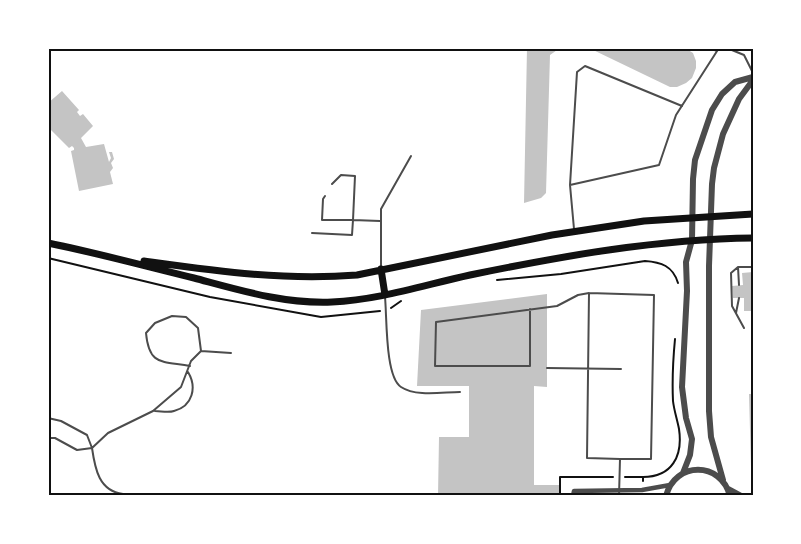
<svg xmlns="http://www.w3.org/2000/svg" width="801" height="544" viewBox="0 0 801 544" font-family="Poppins,sans-serif">
	<style>
		.building { fill: #c4c4c4 }
		.lines { fill: none; stroke-linecap: round; stroke-linejoin: round }
		.path { stroke: #111; stroke-width: 2 }
		.service { stroke: #4c4c4c; stroke-width: 2 }
		.minor { stroke: #4c4c4c; stroke-width: 4.5 }
		.tertiary { stroke: #4c4c4c; stroke-width: 6 }
		.secondary { stroke: #111; stroke-width: 7 }
		.neatline { fill: none; stroke: #111; stroke-width: 2 }
	</style>
	<rect width="100%" height="100%" fill="#fff"/>
	<path class="building" d="M 527,48 L 560,48 L 550,55 L 546,193 L 541,198 L 524,203 Z
		M 589,48 L 685,48 L 693,53 L 696,61 L 696,68 L 692,78 L 686,83 L 677,87 L 670,87 Z
		M 62,91 L 79,110 L 77,112 L 80,116 L 83,114 L 93,126 L 81,138 L 86,147 L 104,144 L 109,162 L 111,158 L 109,152 L 112,152 L 114,159 L 111,163 L 113,168 L 110,172 L 113,184 L 79,191 L 71,151 L 74,150 L 74,148 L 72,146 L 69,148 L 48,127 L 48,103 Z
		M 753,272 L 753,311 L 744,311 L 744,298 L 733,298 L 732,286 L 743,285 L 742,273 Z
		M 547,294 L 547,387 L 534,386 L 534,485 L 559,485 L 559,496 L 438,496 L 439,437 L 469,437 L 469,386 L 417,386 L 421,310 Z
		M 749,394 L 753,394 L 753,467 L 751,467 Z"/>
	<g class="lines">
		<path class="path" d="M 48,258 L 210,297 L 321,317 L 380,311
			M 497,280 L 561,274 L 645,261 C 661,262 673,266 678,283
			M 391,308 L 401,301
			M 625,477 L 643,477
			M 643,481 L 643,477 C 672,477 683,456 679,429 C 677,419 674,410 673,401 C 672,380 673,360 675,339
			M 560,496 L 560,477 L 613,477"/>
		<path class="service" d="M 710,48 L 717,51
			M 727,48 L 744,55 L 753,73
			M 332,184 L 341,175 L 355,176 L 353,220 L 380,221
			M 570,185 L 577,72 L 585,66 L 682,106
			M 574,229 L 570,185 L 659,165 L 676,115 L 719,48
			M 312,233 L 352,235 L 353,220 L 322,220 L 323,199 L 325,196
			M 381,266 L 381,209 L 411,156
			M 738,267 L 739,285
			M 385,297 C 387,317 385,377 401,387 C 416,397 443,392 460,392
			M 530,309 L 530,366 L 435,366 L 436,322 L 557,306 L 578,295 L 589,293
			M 736,313 L 739,298
			M 744,328 L 732,306 L 731,273 L 738,267 L 753,267
			M 190,366 C 162,361 149,366 146,333 L 155,323 L 172,316 L 186,317 L 198,328 L 201,351
			M 547,368 L 621,369
			M 155,411 C 161,411 168,413 174,411 C 193,406 197,387 188,372
			M 48,418 L 61,421 L 87,435 L 92,448 L 77,450 L 55,438 L 48,438
			M 123,494 C 99,491 95,469 92,448 L 108,433 L 153,411 L 181,387 L 191,361 L 201,351 L 231,353
			M 619,496 L 620,459 L 651,459 L 654,295 L 589,293 L 587,458 L 620,459"/>
		<path class="minor" d="M 573,496 L 574,491 L 642,490 L 670,485"/>
		<path class="tertiary" d="M 683,473 L 690,455 L 692,439 L 686,418 L 682,387 L 687,291 L 686,262 L 692,240 L 693,179 L 695,160 L 712,110 L 722,94 L 735,82 L 753,77
			M 723,480 L 711,437 L 709,411 L 709,266 L 712,184 L 714,168 L 723,134 L 739,99 L 753,80
			M 728,489 L 741,496
			M 666,496 C 675,461 721,461 730,496"/>
		<path class="secondary" d="M 48,243 C 97,253 145,266 194,278 C 239,290 284,304 332,302 C 379,300 424,285 470,275 C 563,256 657,239 753,238
			M 144,261 C 216,271 284,281 357,275 L 552,235 L 644,221 L 753,214
			M 381,269 L 385,295"/>
	</g>
	<rect width="801" height="544" fill="none" stroke="#ffffff" stroke-width="99"/>
	<rect x="50" y="50" width="702" height="444" class="neatline"/>
</svg>
